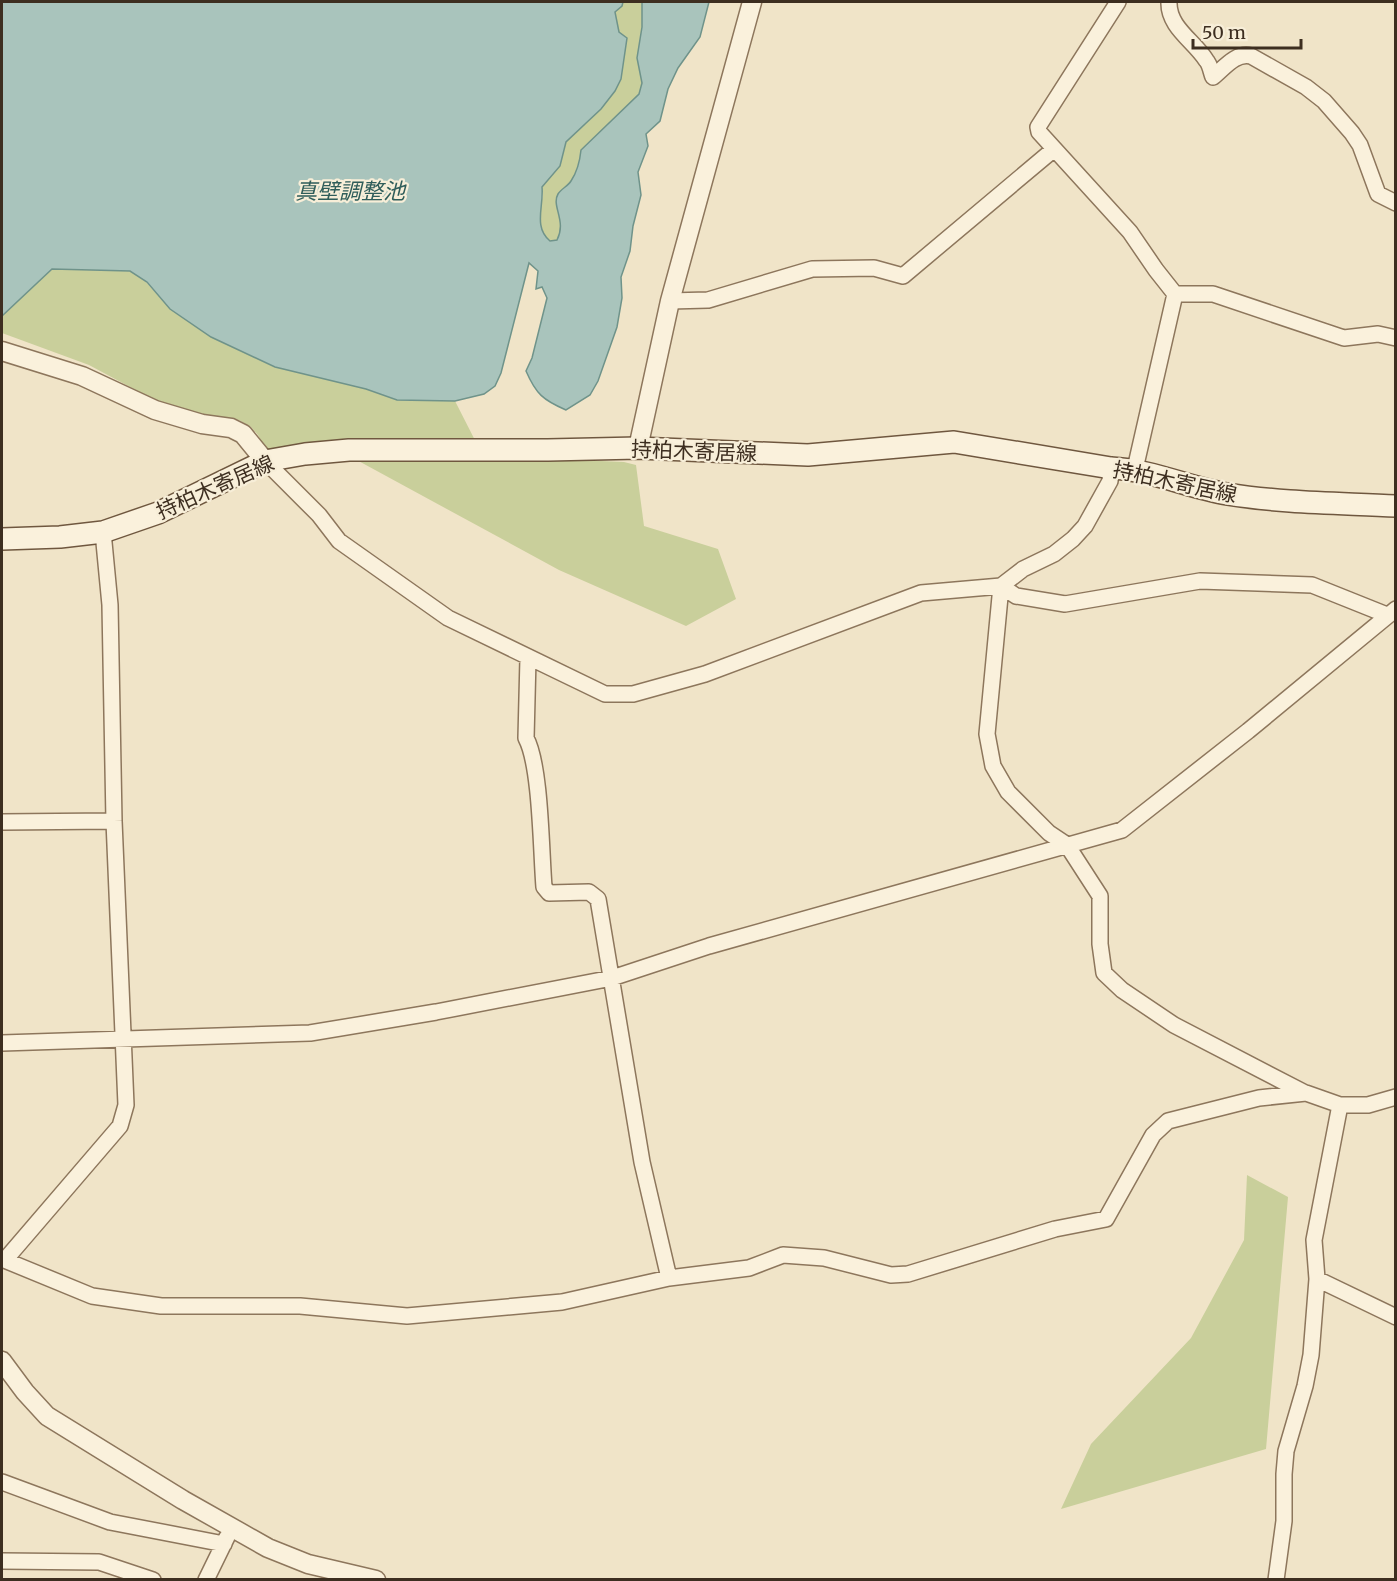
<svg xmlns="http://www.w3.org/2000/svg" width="1397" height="1581" viewBox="0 0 1397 1581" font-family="Merriweather,'Noto Sans JP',serif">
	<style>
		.green { fill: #c9cf9b }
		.water { fill: #a9c4bc; stroke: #6f938a; stroke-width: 1.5 }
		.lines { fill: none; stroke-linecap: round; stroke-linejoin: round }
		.minor-casing { stroke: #8d765c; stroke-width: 18 }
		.tertiary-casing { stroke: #8d765c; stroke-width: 21 }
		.secondary-casing { stroke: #6f573f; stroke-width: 24 }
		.minor { stroke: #faf1dc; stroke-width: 15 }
		.tertiary { stroke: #faf1dc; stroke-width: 18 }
		.secondary { stroke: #faf1dc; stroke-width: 21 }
		.labels { text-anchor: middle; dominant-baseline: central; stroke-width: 4.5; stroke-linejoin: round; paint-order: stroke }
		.street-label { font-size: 21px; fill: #3d2e20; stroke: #f7eed8 }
		.water-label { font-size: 22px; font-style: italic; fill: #2f5d5a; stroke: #f7eed8 }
	</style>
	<rect width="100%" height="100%" fill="#f0e4c8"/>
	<path class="green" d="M 623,2 L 642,2 L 642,27 L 637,58 L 642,83 L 639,94 L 581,150 C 580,160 577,172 571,181 C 568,186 561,189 558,195 C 551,206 567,221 557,240 L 550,241 L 544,236 L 538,215 L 543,196 L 542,187 L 560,166 L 566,142 L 590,120 L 621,79 L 623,65 L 615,12 L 622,6 Z
		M 52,269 L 129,270 L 146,282 L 170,309 L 211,337 L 275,367 L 366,389 L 397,400 L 455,401 L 483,456 L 624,462 L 636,465 L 644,526 L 718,549 L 736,599 L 686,626 L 559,570 L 342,452 L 267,452 L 258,435 L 251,427 L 239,420 L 205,416 L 158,402 L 89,365 L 2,333 L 2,316 Z
		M 1247,1175 L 1288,1197 L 1266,1449 L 1061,1509 L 1091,1444 L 1191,1338 L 1244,1240 Z"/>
	<path class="water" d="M 2,2 L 623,2 L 622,6 L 615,12 L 619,32 L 627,38 L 621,79 L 615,91 L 601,109 L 566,142 L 560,166 L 542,187 C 544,206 533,227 550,241 L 557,240 C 567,221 551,206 558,194 C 561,189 568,186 571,181 C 577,172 580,160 581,150 L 639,94 L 642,83 L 637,58 L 642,27 L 642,2 L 709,2 L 700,37 L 678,68 L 668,89 L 660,121 L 646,134 L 648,146 L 638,172 L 641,195 L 633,226 L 630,251 L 621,277 L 622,298 L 617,327 L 598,381 L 590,395 L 566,410 C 543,400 536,394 526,371 L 532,358 L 547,298 L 542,287 L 536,289 L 538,271 L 529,263 L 501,373 L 495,386 L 484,394 L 455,401 L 397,400 L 366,389 L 275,367 L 211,337 L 170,309 L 147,282 L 130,271 L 52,269 L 2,316 Z"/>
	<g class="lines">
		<defs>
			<path id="minor" d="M 1118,2 L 1038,127 L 1039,132 L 1130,232 L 1156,270 L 1175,294
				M 1169,2 C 1168,27 1194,41 1206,60 C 1210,64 1211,72 1213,77 C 1224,68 1236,52 1251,56 L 1306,87 L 1324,101 L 1352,133 L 1360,145 L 1378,194 L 1396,203
				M 1175,294 L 1213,294 L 1344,338 L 1378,334 L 1396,338
				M 670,301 L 708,300 L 812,269 L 874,268 L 903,276 L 1053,150
				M 265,461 L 319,515 L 339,541 L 448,618 L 605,694 L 633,694 L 705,674 L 921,593 L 1001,586 L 1023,569 L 1054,554 L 1073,539 L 1085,526 L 1110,481 L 1111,468
				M 1135,469 L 1175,294
				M 1001,586 L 987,734 L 993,766 L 1008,792 L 1049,833 L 1067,845 L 1100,896 L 1100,944 L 1104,973 L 1122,990 L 1174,1025 L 1305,1093
				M 1001,586 L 1016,596 L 1065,604 L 1200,581 L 1312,585 L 1387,615
				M 528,658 L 526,738 C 541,766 541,852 544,887 L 549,893 L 589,892 L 598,899 L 642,1162 L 669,1278
				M 2,822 L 114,821
				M 2,1043 L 310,1033 L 436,1012 L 612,978 L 709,946 L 1122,830 L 1248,731 L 1396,609
				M 2,1259 L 92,1296 L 161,1306 L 300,1306 L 407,1316 L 562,1302 L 669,1278 L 749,1268 L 783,1255 L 824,1258 L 891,1275 L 908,1274 L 1055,1229 L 1106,1219 L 1153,1135 L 1168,1121 L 1259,1098 L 1306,1093 L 1340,1105 L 1368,1105 L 1396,1097
				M 5,1260 L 120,1126 L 126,1105 L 114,821 L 110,605 L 103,532
				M 1317,1279 L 1396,1317
				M 2,1482 L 110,1522 L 224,1544
				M 2,1561 L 99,1562 L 153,1580
				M 206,1580 L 227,1537
				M 1276,1580 L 1284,1521 L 1284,1474 L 1286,1451 L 1305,1386 L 1311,1355 L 1317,1279 L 1314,1240 L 1340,1105"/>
			<path id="tertiary" d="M 2,351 L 82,376 L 155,410 L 202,424 L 231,428 L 243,434 L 265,461
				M 638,448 L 670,301 L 752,2
				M 2,1361 L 25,1392 L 47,1416 L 183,1500 L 268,1548 L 308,1564 L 376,1580"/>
			<path id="secondary" d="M 2,539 L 60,537 L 103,532 L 158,513 L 265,461 L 305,454 L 349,450 L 548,450 L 638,448 L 808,455 L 954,442 L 1111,468 C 1152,470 1187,487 1227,494 C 1282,503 1339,503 1396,506"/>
		</defs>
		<use href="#minor" class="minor-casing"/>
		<use href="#tertiary" class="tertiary-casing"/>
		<use href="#secondary" class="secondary-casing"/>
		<use href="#minor" class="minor"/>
		<use href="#tertiary" class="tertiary"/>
		<use href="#secondary" class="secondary"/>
	</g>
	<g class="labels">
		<g class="street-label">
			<text transform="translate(694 451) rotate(2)">持柏木寄居線</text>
			<text transform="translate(1175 482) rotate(12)">持柏木寄居線</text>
			<text transform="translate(215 487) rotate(-24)">持柏木寄居線</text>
		</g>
		<g class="water-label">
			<text x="350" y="191">真壁調整池</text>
		</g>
	</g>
	<rect width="1397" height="1581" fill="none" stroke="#3d2e20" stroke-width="6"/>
	<path d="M1193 39v9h108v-9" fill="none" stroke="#3d2e20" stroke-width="3"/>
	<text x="1202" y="39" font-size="18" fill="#3d2e20" stroke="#f7eed8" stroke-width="4.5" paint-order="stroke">50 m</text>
</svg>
